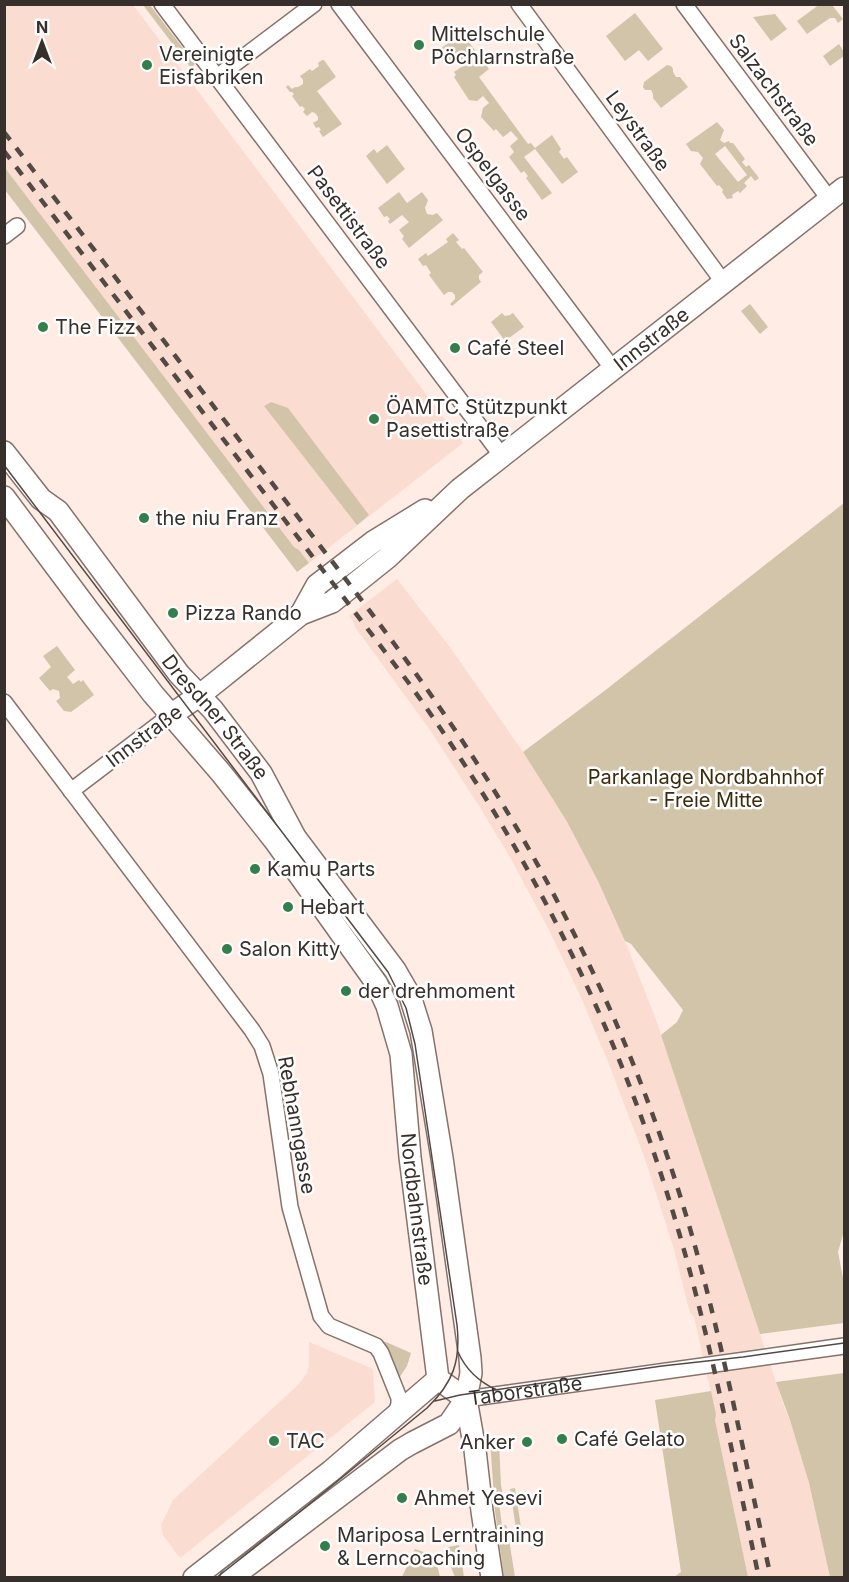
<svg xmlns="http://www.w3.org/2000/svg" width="849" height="1582" viewBox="0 0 849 1582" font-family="Inter,sans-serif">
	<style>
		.built { fill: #fadcd0 }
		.green { fill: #d1c4a9; fill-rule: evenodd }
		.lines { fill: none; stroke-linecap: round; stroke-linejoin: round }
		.street-casing { stroke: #85726a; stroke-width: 18 }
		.secondary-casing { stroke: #85726a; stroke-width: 24 }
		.street { stroke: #fff; stroke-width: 15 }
		.secondary { stroke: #fff; stroke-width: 21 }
		.tram { stroke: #534a45; stroke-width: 1.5 }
		.rail { stroke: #534a45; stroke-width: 4.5; stroke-dasharray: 10 10; stroke-linecap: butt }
		.poi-dot { fill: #347e4c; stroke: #fdfdfd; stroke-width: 2 }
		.labels { text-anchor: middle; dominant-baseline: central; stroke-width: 5; stroke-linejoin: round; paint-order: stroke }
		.poi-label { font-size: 20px; fill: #372f2b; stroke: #fdfdfd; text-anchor: start }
		.street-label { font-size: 20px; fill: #372f2b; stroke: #fdfdfd }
		.park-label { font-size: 20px; fill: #3a2d0e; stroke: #fdfdfd }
	</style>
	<rect width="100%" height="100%" fill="#feece5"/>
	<path class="built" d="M 5,5 L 133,5 L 463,443 L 309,563 L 299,550 L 294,547 L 5,168 Z
		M 397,579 L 452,650 L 523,752 L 566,820 L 598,881 L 618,923 L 655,1017 L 750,1304 L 785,1409 L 790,1420 L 809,1483 L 830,1577 L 748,1577 L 715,1420 L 716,1414 L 694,1317 L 690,1313 L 673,1246 L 645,1159 L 609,1064 L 580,995 L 548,928 L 511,859 L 481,809 L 430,730 L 355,627 L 353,621 L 349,616 Z
		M 309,1342 L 373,1369 L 375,1402 L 180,1558 L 163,1535 L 161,1525 L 173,1500 L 299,1384 L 307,1373 L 309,1366 Z"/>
	<path class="green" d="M 820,4 L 832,5 L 843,19 L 838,23 L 835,18 L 830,18 L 807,34 L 797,21 Z
		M 143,5 L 150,5 L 195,64 L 191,68 Z
		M 635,13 L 663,49 L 648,61 L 639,50 L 625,61 L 606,36 Z
		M 775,14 L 787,29 L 771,41 L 753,17 Z
		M 462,33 L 489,69 L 479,77 L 528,144 L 531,143 L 535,148 L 552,135 L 561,149 L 559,152 L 564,159 L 567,157 L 578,172 L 562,184 L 535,149 L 524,157 L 552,193 L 542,200 L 526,178 L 528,176 L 524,171 L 521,173 L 509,157 L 514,152 L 510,146 L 518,139 L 511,131 L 503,137 L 496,129 L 494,131 L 481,117 L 483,108 L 489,103 L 483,96 L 477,101 L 469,100 L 454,77 L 456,75 L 454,72 L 463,66 L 457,59 L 449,65 L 447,62 L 445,64 L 436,52 Z
		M 839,44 L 844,52 L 844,56 L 830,66 L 823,56 Z
		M 322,60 L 324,60 L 336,77 L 317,91 L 342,124 L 323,137 L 319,131 L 321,130 L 319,127 L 316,128 L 313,123 L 318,120 L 318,117 L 315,113 L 312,112 L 307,116 L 303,112 L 305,109 L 302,106 L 300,107 L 292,96 L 294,94 L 292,92 L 290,92 L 286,87 L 288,85 L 292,89 L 295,87 L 298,87 L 303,84 L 303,80 L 300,76 L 310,69 L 312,71 L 319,66 L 318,63 Z
		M 667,65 L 671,66 L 673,69 L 673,72 L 676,77 L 680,77 L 688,87 L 661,108 L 653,98 L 653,94 L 651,90 L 645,90 L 643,87 L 644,82 Z
		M 717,122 L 724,130 L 720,140 L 724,143 L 729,141 L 730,143 L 733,143 L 745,159 L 742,162 L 746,167 L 749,165 L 759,178 L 755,181 L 751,176 L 744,183 L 747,186 L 740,193 L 738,191 L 732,195 L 733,198 L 727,199 L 722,192 L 723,190 L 719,185 L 717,186 L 700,164 L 703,158 L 698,152 L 691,151 L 686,144 ZM 725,146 L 747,175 L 738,182 L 715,154 Z
		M 387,145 L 405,169 L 387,184 L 366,156 L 374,149 L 377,153 Z
		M 5,168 L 294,547 L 299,550 L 309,563 L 297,572 L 5,190 Z
		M 399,192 L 407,203 L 422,192 L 428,200 L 425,208 L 427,214 L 433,215 L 437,213 L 443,220 L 409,248 L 402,239 L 404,236 L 399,230 L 409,222 L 402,215 L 390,224 L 388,221 L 390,219 L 387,216 L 384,217 L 378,208 Z
		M 453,233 L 459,240 L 456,242 L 462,249 L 464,248 L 483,272 L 479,275 L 479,279 L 481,282 L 452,306 L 450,304 L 455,299 L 455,295 L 452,292 L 448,292 L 444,295 L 429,275 L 431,273 L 426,265 L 423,266 L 418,259 L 426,253 L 428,256 L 448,242 L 446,239 Z
		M 750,304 L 768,327 L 760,334 L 741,311 Z
		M 502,313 L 505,316 L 510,315 L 513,313 L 524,327 L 505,341 L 491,322 Z
		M 271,402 L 288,408 L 369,515 L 357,525 L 264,406 Z
		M 844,503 L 844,1231 L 838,1252 L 844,1283 L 844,1323 L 760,1334 L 661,1035 L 677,1022 L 683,1010 L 631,944 L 625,941 L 598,881 L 566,820 L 523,752 L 603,692 Z
		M 57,646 L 75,670 L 67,677 L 73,684 L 79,680 L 81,682 L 83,680 L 94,695 L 71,712 L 64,711 L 56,701 L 60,698 L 59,691 L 53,689 L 50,691 L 39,678 L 51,667 L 43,656 Z
		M 381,1342 L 386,1342 L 411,1353 L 407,1366 L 397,1381 Z
		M 844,1373 L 844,1577 L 830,1577 L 809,1483 L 790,1420 L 776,1382 Z
		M 711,1391 L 716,1414 L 715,1420 L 748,1577 L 674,1577 L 681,1572 L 655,1400 Z
		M 496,1439 L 499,1442 L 501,1485 L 504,1500 L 499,1503 L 502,1525 L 506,1525 L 507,1527 L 515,1577 L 504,1577 L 495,1511 L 490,1440 Z
		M 515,1488 L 522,1534 L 517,1535 L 510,1489 Z
		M 459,1545 L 464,1577 L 456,1577 L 454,1575 L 446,1554 L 448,1547 Z
		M 415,1549 L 435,1556 L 440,1577 L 402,1577 Z"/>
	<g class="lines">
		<defs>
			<g id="street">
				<path d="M 162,4 L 502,456"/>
				<path d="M 339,4 L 613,369"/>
				<path d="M 519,4 L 724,283"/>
				<path d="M 684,4 L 830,200"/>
				<path d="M 217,77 L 314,4"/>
				<path d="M 4,236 L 17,226"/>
				<path d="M 4,702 L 252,1030 L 262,1046 L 271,1074 L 290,1207 L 321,1316 L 329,1326 L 376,1346 L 381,1353 L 399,1398 L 399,1404 L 395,1416"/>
				<path d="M 71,791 L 171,715"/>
				<path id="s1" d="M 466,1399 L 844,1346"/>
			</g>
			<g id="secondary">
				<path id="s2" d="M 4,452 L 41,499 L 58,511 L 179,674 L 213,710 L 261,773 L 295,837 L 395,970 L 410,996 L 421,1031 L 426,1061 L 442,1158 L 470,1358 L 471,1373 L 466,1399 L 475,1450 L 482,1511 L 492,1578"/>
				<path id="s3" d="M 4,497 L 89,611 L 153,694 L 222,774 L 275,841 L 377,984 L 387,1006 L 401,1054 L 410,1157 L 438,1379 L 466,1399"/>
				<path d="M 301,614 L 317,585 L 373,542 L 425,510"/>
				<path id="s4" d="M 171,715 L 200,695 L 301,614 L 332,602 L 387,558 L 460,489 L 844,188"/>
				<path d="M 194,1578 L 331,1471 L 438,1379"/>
				<path d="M 231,1578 L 400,1450 L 412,1443 L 449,1424 L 466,1399"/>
			</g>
		</defs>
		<use href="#street" class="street-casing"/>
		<use href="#secondary" class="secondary-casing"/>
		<use href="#street" class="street"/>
		<use href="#secondary" class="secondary"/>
		<path class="tram" d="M 4,465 L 388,972 L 406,1008 L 415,1044 L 457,1325 C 461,1361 453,1383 427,1408 L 296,1515 L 216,1578
			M 458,1352 C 466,1370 479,1382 497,1390
			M 435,1401 L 460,1395 L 662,1366 L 743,1357 L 844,1343"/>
		<path class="rail" d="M 4,132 C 96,252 187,371 278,491 C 340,572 404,653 461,739 C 520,827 570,920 613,1016 C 649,1098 678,1182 701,1268 C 728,1370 748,1474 771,1578
			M 4,151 L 408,682 C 520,837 610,1010 667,1193 C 707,1319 731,1449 759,1578"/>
	</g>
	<g class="poi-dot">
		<circle cx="419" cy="45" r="6"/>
		<circle cx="147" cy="65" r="6"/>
		<circle cx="43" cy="327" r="6"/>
		<circle cx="455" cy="348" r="6"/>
		<circle cx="374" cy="419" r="6"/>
		<circle cx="144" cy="518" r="6"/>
		<circle cx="173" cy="613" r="6"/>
		<circle cx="255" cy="869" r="6"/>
		<circle cx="288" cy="907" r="6"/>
		<circle cx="227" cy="949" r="6"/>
		<circle cx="346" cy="991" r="6"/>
		<circle cx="562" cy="1439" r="6"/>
		<circle cx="274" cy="1441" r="6"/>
		<circle cx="527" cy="1442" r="6"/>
		<circle cx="402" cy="1498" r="6"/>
		<circle cx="325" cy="1546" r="6"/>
	</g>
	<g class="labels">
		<g class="poi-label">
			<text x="431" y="34">Mittelschule<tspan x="431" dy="23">Pöchlarnstraße</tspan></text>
			<text x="159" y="54">Vereinigte<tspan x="159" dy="23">Eisfabriken</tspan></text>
			<text x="55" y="327">The Fizz</text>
			<text x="467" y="348">Café Steel</text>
			<text x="386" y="407">ÖAMTC Stützpunkt<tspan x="386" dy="23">Pasettistraße</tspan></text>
			<text x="156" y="518">the niu Franz</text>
			<text x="185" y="613">Pizza Rando</text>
			<text x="267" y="869">Kamu Parts</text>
			<text x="300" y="907">Hebart</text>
			<text x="239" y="949">Salon Kitty</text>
			<text x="358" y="991">der drehmoment</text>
			<text x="574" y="1439">Café Gelato</text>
			<text x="286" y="1441">TAC</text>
			<text x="515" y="1442" text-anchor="end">Anker</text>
			<text x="414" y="1498">Ahmet Yesevi</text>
			<text x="337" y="1535">Mariposa Lerntraining<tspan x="337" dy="23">&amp; Lerncoaching</tspan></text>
		</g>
		<g class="street-label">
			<text transform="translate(774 90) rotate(53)">Salzachstraße</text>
			<text transform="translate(638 131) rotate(54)">Leystraße</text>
			<text transform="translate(493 174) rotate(53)">Ospelgasse</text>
			<text transform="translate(349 217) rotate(53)">Pasettistraße</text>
			<text stroke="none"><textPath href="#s4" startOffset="612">Innstraße</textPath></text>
			<text stroke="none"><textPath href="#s2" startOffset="340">Dresdner Straße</textPath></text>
			<text transform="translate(144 736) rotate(-37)">Innstraße</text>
			<text transform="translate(297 1125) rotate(80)">Rebhanngasse</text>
			<text stroke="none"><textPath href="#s3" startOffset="844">Nordbahnstraße</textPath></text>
			<text stroke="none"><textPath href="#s1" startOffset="60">Taborstraße</textPath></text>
		</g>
		<g class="park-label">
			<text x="706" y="777">Parkanlage Nordbahnhof<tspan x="706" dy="23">- Freie Mitte</tspan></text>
		</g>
	</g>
	<rect width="849" height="1582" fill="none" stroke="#372f2b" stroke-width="12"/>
	<g transform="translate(42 42)" stroke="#fdfdfd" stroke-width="4.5" paint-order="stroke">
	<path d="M0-4.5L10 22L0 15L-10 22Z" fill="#372f2b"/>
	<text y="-9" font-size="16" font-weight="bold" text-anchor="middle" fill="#372f2b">N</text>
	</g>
</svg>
